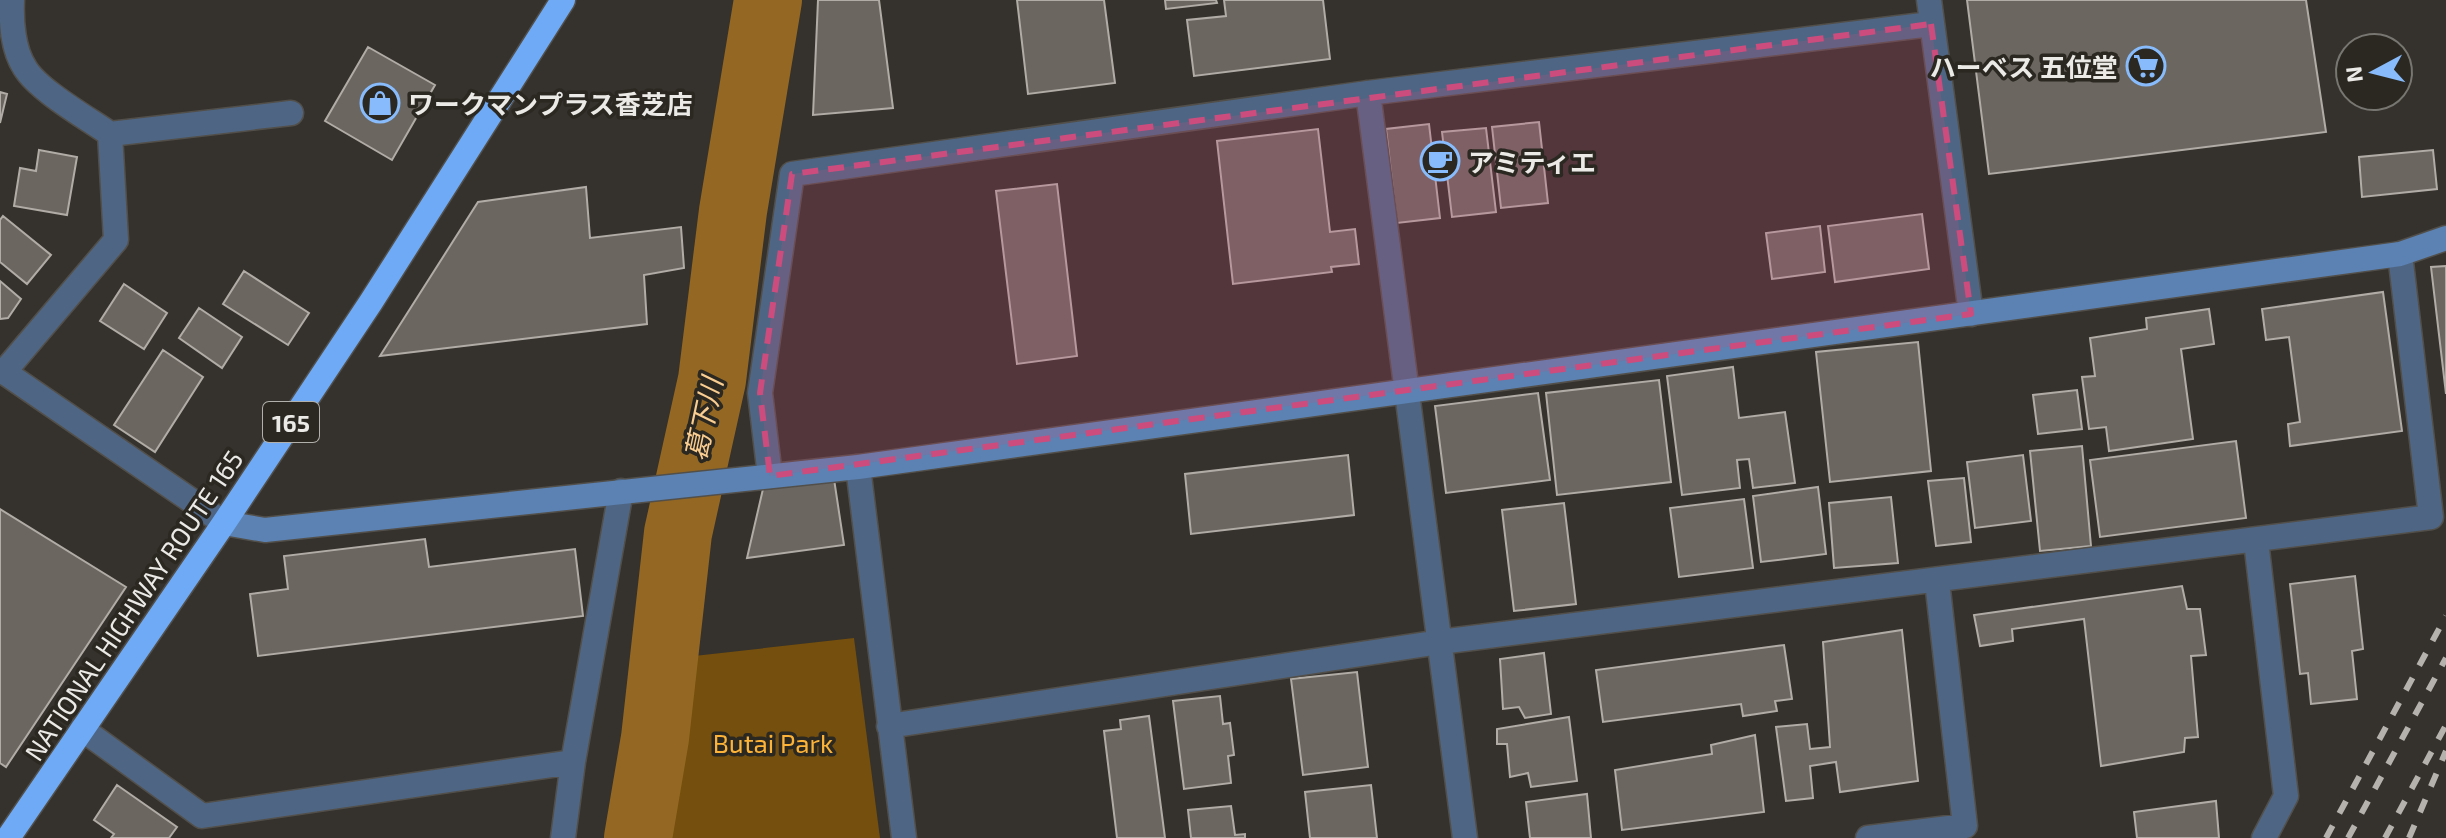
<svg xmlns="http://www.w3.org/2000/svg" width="2446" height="838" viewBox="0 0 2446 838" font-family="'Exo 2','Noto Sans JP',sans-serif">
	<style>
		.green { fill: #744f0d }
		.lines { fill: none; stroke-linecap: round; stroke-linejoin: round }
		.river { stroke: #946823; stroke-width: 68 }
		.building { fill: #6b6660; stroke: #b1aca6; stroke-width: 2 }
		.street-casing { stroke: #524f4a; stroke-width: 27 }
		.secondary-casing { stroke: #524f4a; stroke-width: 27 }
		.highway-casing { stroke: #524f4a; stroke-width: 27 }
		.street { stroke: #4e6684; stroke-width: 24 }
		.secondary { stroke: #5b82b2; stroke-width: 24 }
		.highway { stroke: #6eaaf5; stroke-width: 24 }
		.rail { stroke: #b5b2ae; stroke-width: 6; stroke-dasharray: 14 14; stroke-linecap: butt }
		.marked { fill: #cc4c7e; fill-opacity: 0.2; stroke: #cc4c7e; stroke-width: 6; stroke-dasharray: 16 10; stroke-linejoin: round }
		.labels { text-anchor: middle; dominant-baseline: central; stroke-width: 7; stroke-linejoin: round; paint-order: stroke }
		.shield { fill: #2b2822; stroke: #b2b0ab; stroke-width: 2 }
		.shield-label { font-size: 24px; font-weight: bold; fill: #eceae6 }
		.poi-label { font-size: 26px; font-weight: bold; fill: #eceae6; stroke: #2b2822; text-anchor: start }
		.street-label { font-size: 26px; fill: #eceae6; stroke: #2b2822 }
		.park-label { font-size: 26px; fill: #fdb338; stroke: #2b2822 }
		.water-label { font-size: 28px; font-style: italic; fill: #facd90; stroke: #2b2822 }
	</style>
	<rect width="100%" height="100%" fill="#35312c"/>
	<path class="green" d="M 854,638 L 880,838 L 658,838 L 694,656 Z"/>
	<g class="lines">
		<path class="river" d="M 638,838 L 655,738 L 678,533 L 712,380 L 733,211 L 768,0"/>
	</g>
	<path class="building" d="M 818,0 L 879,0 L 893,108 L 813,115 Z
		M 1017,0 L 1104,0 L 1115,83 L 1028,94 Z
		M 1165,0 L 1216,0 L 1217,3 L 1166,9 Z
		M 1224,0 L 1323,0 L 1330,59 L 1194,76 L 1187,20 L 1226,16 Z
		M 1967,0 L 2306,0 L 2326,132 L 1989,174 Z
		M 368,47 L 435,85 L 392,160 L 325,121 Z
		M 0,92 L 7,94 L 0,123 Z
		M 1539,122 L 1548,203 L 1501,208 L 1492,127 Z
		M 1429,124 L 1440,218 L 1397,223 L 1386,129 Z
		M 1486,128 L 1496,212 L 1452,217 L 1442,132 Z
		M 1318,129 L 1330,232 L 1355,229 L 1359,264 L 1331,267 L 1332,272 L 1233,284 L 1217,141 Z
		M 39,150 L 77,157 L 67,215 L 14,206 L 20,168 L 36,171 Z
		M 2433,150 L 2437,189 L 2362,197 L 2359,157 Z
		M 1057,184 L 1077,356 L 1017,364 L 996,191 Z
		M 586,187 L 590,238 L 681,227 L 684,268 L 644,275 L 647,324 L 380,356 L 478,202 Z
		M 1922,214 L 1929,269 L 1835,282 L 1828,226 Z
		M 3,216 L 51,255 L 27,284 L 0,262 L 0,220 Z
		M 1820,226 L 1825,272 L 1772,279 L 1766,233 Z
		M 2446,266 L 2446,394 L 2431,267 Z
		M 244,271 L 309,313 L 288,345 L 223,304 Z
		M 0,281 L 21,299 L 8,318 L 0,319 Z
		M 124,284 L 167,313 L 144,349 L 100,321 Z
		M 2383,292 L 2402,431 L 2290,446 L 2288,424 L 2300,422 L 2289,337 L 2266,340 L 2262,309 Z
		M 199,308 L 242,337 L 222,368 L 179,338 Z
		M 2209,309 L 2214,344 L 2181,349 L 2193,439 L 2109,451 L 2106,427 L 2089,429 L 2082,377 L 2095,376 L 2090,338 L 2147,329 L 2146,318 Z
		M 1918,342 L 1931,471 L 1830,482 L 1816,352 Z
		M 163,350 L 203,377 L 155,452 L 114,425 Z
		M 1733,367 L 1739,418 L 1785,412 L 1795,483 L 1753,488 L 1749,459 L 1737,460 L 1740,488 L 1682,495 L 1667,376 Z
		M 1659,380 L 1671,482 L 1557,495 L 1546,393 Z
		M 2077,390 L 2082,429 L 2038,434 L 2033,395 Z
		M 1538,393 L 1550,480 L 1446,493 L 1435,406 Z
		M 2236,441 L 2246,518 L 2100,537 L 2090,460 Z
		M 2082,446 L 2091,546 L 2040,551 L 2030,451 Z
		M 1348,455 L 1354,515 L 1191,534 L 1185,474 Z
		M 2023,455 L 2031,521 L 1975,528 L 1967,462 Z
		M 1964,478 L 1971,542 L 1936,546 L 1928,481 Z
		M 834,479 L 844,545 L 747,558 L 763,489 Z
		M 1818,487 L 1826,554 L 1761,562 L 1753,496 Z
		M 1891,497 L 1898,563 L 1834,568 L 1829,503 Z
		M 1744,499 L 1753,568 L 1679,577 L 1670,508 Z
		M 1564,503 L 1576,604 L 1514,611 L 1502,510 Z
		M 0,509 L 126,587 L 6,767 L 0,763 Z
		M 425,539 L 429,567 L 575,549 L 583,616 L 258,656 L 250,594 L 288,589 L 284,556 Z
		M 2355,576 L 2363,649 L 2352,651 L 2357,699 L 2311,704 L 2308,673 L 2300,674 L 2290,584 Z
		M 2182,586 L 2187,609 L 2200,609 L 2206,655 L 2191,656 L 2198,737 L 2185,738 L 2184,752 L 2101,766 L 2084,619 L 2012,629 L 2013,641 L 1980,646 L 1974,615 Z
		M 1902,630 L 1918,781 L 1840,792 L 1836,762 L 1810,766 L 1813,798 L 1786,801 L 1776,727 L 1807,724 L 1810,749 L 1830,747 L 1823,642 Z
		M 1784,645 L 1792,699 L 1775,701 L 1777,711 L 1743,716 L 1741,704 L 1603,722 L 1596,670 Z
		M 1544,653 L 1551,714 L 1525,718 L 1519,707 L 1503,709 L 1500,659 Z
		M 1357,672 L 1368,767 L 1303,775 L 1291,679 Z
		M 1220,696 L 1223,724 L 1230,723 L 1234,755 L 1228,756 L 1231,783 L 1184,789 L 1173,701 Z
		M 1149,716 L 1165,838 L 1117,838 L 1104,731 L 1121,729 L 1120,720 Z
		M 1569,717 L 1577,781 L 1531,787 L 1528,773 L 1510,777 L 1507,744 L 1497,744 L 1497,729 Z
		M 1755,735 L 1764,812 L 1622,830 L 1615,770 L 1712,754 L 1711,745 Z
		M 117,785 L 177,827 L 169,838 L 111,838 L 114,834 L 94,820 Z
		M 1371,785 L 1377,838 L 1310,838 L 1305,792 Z
		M 1587,794 L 1591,838 L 1530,838 L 1526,802 Z
		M 2216,801 L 2219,838 L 2137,838 L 2134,812 Z
		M 1231,806 L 1235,835 L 1245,834 L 1245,838 L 1191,838 L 1188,810 Z"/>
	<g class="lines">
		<defs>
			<path id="street" d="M 12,0 C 11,21 13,50 25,68 C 38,90 87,118 110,134 L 116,240 L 4,372 L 224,523
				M 1929,0 L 1971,314
				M 1368,93 L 1465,838
				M 110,134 L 291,113
				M 858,467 L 904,838
				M 770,476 L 760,393 L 792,174 L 1368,93 L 1931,24
				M 2256,541 L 2286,796 L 2264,838
				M 889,726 L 1440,642 L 2431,517 L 2400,254
				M 82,729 L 202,816 L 573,762 L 621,491
				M 563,838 L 573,762
				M 1868,838 L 1965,826 L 1937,581"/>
			<path id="secondary" d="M 224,523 L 265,530 L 858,467 L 2400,254 L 2446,238"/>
			<path id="highway" d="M 8,838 L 224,523 L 371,302 L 563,0"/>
		</defs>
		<use href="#street" class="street-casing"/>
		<use href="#secondary" class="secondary-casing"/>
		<use href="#highway" class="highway-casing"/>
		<use href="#street" class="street"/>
		<use href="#secondary" class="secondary"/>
		<use href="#highway" class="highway"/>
		<path class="rail" d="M 2326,838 L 2446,616
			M 2348,838 L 2446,658
			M 2385,838 L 2446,725
			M 2409,838 L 2446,751"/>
	</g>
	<path class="marked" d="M 1931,24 L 1971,314 L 770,476 L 760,393 L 792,174 Z"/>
	<defs>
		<symbol id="supermarket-ring" viewBox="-11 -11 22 22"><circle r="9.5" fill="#2b2822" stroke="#87bbfb" stroke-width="1.5"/><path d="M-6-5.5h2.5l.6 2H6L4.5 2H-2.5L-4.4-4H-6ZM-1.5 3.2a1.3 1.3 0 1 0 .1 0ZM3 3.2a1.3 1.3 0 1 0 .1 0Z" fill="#87bbfb"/></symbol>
		<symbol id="shop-ring" viewBox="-11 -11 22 22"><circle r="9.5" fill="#2b2822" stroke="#87bbfb" stroke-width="1.5"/><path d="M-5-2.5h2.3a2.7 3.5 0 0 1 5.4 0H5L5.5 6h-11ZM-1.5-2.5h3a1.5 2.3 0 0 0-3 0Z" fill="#87bbfb"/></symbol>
		<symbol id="cafe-ring" viewBox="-11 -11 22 22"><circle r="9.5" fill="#2b2822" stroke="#87bbfb" stroke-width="1.5"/><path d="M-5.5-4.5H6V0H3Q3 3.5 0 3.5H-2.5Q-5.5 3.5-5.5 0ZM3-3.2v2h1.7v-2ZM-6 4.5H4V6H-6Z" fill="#87bbfb"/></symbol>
	</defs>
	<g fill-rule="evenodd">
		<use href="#supermarket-ring" x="2124" y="44" width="44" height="44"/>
		<use href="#shop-ring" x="358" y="81" width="44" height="44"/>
		<use href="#cafe-ring" x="1418" y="139" width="44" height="44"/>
	</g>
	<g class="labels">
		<rect class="shield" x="263" y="402" width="56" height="40" rx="6"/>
		<g class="shield-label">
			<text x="291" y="422">165</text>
		</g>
		<g class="poi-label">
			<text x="2118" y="66" text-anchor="end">ハーベス 五位堂</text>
			<text x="408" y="103">ワークマンプラス香芝店</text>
			<text x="1468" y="161">アミティエ</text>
		</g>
		<g class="street-label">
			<text transform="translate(133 605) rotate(-56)">NATIONAL HIGHWAY ROUTE 165</text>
		</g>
		<g class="park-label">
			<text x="773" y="742">Butai Park</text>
		</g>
		<g class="water-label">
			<text transform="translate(703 419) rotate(-78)">葛下川</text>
		</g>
	</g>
	<g transform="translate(2374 72) rotate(263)"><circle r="38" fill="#2b2822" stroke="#787670" stroke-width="2"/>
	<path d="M0-6L14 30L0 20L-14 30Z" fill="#87bbfb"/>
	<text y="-12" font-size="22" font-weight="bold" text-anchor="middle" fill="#eceae6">N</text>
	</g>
</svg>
